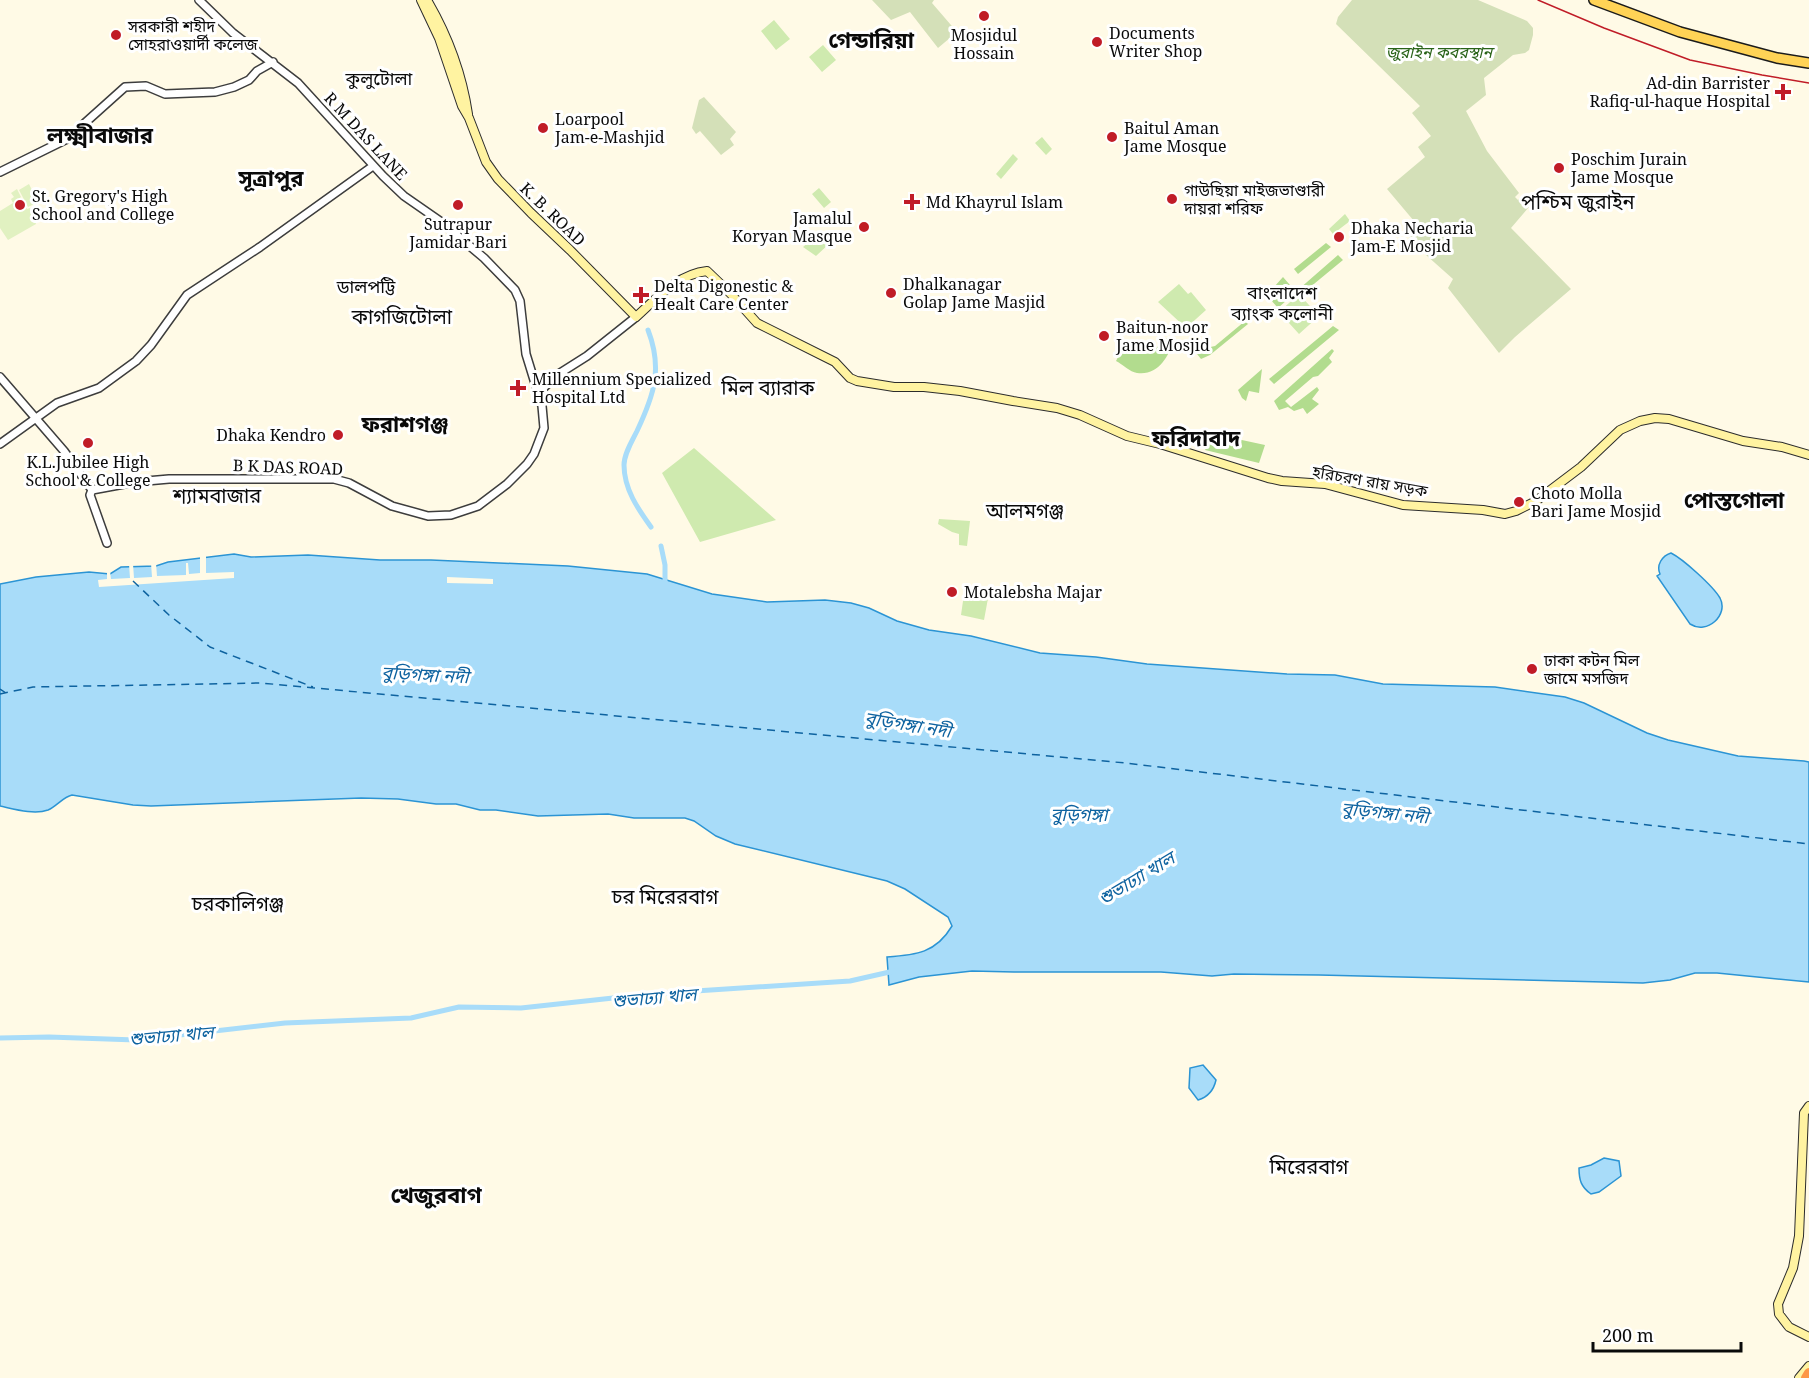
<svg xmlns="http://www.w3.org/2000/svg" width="1809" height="1378" viewBox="0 0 1809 1378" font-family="'Noto Serif','Noto Sans Bengali',serif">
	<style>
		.green { fill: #cfeaaf }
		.forest { fill: #b2dc8e }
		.cemetery { fill: #d4e0b8 }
		.pitch { fill: #e1f1c1 }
		.water { fill: #a8dcf9; stroke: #2b94d4; stroke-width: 1.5 }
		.pier { fill: #fffae6 }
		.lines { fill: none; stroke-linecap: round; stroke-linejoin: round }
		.canal { stroke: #a8dcf9; stroke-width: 5 }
		.ferry { stroke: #0e63a0; stroke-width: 1.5; stroke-dasharray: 8 6; stroke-linecap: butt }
		.tertiary-casing { stroke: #3d3d3d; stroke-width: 10 }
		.secondary-casing { stroke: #2c2c2c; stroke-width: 10 }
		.primary-casing { stroke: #1b1b1b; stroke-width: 12 }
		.motorway-casing { stroke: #1b1b1b; stroke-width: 14 }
		.tertiary { stroke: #fff; stroke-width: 7 }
		.secondary { stroke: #fff3a1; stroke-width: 8 }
		.primary { stroke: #ffd356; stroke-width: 9 }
		.motorway { stroke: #fd9747; stroke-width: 10 }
		.rail { stroke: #c01c27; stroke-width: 1.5 }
		.poi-dot { fill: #c01c27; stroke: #fff; stroke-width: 2 }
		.labels { text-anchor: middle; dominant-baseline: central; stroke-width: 6; stroke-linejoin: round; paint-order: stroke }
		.poi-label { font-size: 16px; fill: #0a0a0a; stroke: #fff; text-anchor: start }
		.park-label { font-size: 16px; font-style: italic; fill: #296318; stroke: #fff }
		.street-label { font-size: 16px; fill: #0a0a0a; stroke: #fff }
		.neighbourhood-label { font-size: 18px; fill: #0a0a0a; stroke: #fff }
		.water-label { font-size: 18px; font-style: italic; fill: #0e63a0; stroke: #fff }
		.quarter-label { font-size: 20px; fill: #0a0a0a; stroke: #fff }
		.district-label { font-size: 22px; font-weight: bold; fill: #0a0a0a; stroke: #fff }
	</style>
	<rect width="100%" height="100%" fill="#fffae6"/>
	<path class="green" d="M 774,20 L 790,39 L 776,50 L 761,31 Z
		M 823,45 L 836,60 L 822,72 L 809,57 Z
		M 1042,137 L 1052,149 L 1046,155 L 1035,143 Z
		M 1013,154 L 1018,159 L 1001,179 L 996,174 Z
		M 819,188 L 831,202 L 824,208 L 812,194 Z
		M 1345,214 L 1350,221 L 1333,234 L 1329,229 Z
		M 818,234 L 830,243 L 816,256 L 803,247 Z
		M 1179,284 L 1188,294 L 1191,292 L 1206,310 L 1186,328 L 1158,302 Z
		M 1299,294 L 1319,316 L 1299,334 L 1279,312 Z
		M 694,448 L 776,520 L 700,542 L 662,473 Z
		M 939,519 L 970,521 L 967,546 L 959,545 L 959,534 L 952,532 L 938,524 Z
		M 965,587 L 989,593 L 984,620 L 961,615 Z"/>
	<path class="forest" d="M 1326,243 L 1331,247 L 1298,274 L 1294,269 Z
		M 1338,255 L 1343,260 L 1303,293 L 1299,289 Z
		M 1283,277 L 1296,292 L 1278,308 L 1269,298 L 1276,291 L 1274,287 Z
		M 1245,321 L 1248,324 L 1210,355 L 1201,359 L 1190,345 L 1197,339 L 1206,348 L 1215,346 Z
		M 1333,326 L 1339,330 L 1274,384 L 1269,379 Z
		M 1168,337 L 1174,341 C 1168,357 1158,376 1137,373 C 1130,372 1122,364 1116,361 L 1119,355 L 1124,353 L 1126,349 L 1131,348 L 1137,340 L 1149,346 L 1153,351 Z
		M 1332,349 L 1334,351 L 1329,358 L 1332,362 L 1318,376 L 1313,377 L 1285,401 L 1291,407 L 1317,387 L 1319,390 L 1312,399 L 1319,404 L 1307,414 L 1303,408 L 1294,411 L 1288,407 L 1279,410 L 1274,401 Z
		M 1262,369 L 1259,393 L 1249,391 L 1246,401 L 1242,398 L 1238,390 Z
		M 1214,434 L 1265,445 L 1259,463 L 1205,450 Z"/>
	<path class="cemetery" d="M 872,0 L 934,0 L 932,3 L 957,32 L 938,48 L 910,12 L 891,20 Z
		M 1352,0 L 1478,0 L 1527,21 L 1533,28 L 1533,35 L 1529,50 L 1525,53 L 1513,55 L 1484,78 L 1486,95 L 1466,111 L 1487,151 L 1519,193 L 1515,197 L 1518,200 L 1521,198 L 1529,207 L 1511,228 L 1571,289 L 1515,337 L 1499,353 L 1448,288 L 1453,279 L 1408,239 L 1419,227 L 1387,189 L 1425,157 L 1418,147 L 1431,136 L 1412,113 L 1420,106 L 1336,24 L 1338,17 Z
		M 704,97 L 736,132 L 730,139 L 734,145 L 721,155 L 700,131 L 696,134 L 692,128 L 699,100 Z"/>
	<path class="pitch" d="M 29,184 L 38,202 L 28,207 L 19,190 Z
		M 17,189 L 21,197 L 16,201 L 22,199 L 27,209 L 30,208 L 36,224 L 8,240 L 0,228 L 0,211 L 13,203 L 11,199 L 14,197 L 11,193 Z"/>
	<path class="water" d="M 1671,553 C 1683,559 1713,586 1720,598 C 1729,615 1707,635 1690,624 L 1657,576 L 1660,574 C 1656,565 1662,556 1671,553 Z
		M 234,554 L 251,557 L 308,555 L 380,560 L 431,560 L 568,566 L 647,574 L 712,594 L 767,602 L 825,600 L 851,603 L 869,608 L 897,621 L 929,630 L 971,636 L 1040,653 L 1096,657 L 1147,664 L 1287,674 L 1335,675 L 1383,684 L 1495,687 L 1565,697 L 1584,703 L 1647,733 L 1668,740 L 1738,756 L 1804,761 L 1809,762 L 1809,982 L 1717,973 L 1695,973 L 1670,980 L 1643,983 L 1319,975 L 1234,974 L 1212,976 L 1161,972 L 1014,972 L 972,971 L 919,977 L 889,985 L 887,957 C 916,955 936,953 952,926 L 948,917 L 905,889 L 887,881 L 735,844 L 716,836 L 694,821 L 685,818 L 634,818 L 608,814 L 538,816 L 496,810 L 480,810 L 456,804 L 436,804 L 398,799 L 361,798 L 151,806 L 133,805 L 72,795 C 63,797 57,806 48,810 C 34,815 14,809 0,806 L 0,584 L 36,577 L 89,572 L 110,574 L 121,567 L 156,566 L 168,562 Z
		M 1203,1065 L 1216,1080 C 1214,1089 1208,1097 1198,1100 L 1189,1088 L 1190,1068 Z
		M 1604,1158 L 1619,1161 L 1621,1176 L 1599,1192 L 1591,1194 C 1581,1187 1579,1180 1579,1168 L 1591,1165 Z"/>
	<path class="pier" d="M 206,554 L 206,573 L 234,572 L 234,578 L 99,587 L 98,580 L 107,579 L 107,571 L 110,571 L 111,579 L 130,578 L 129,564 L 133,564 L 134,578 L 152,577 L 151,563 L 156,563 L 157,576 L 186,575 L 186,563 L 188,563 L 189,574 L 200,573 L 200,555 Z
		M 447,577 L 493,579 L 493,584 L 447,583 Z"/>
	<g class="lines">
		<path class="canal" d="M 648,330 C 663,369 654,395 637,431 C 632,441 624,454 624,465 C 624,489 638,509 651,527
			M 661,546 L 665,565 L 665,586
			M 0,1038 L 49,1037 L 136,1040 L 285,1023 L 411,1018 L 459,1007 L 521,1008 L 650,994 L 850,981 L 894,971"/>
		<path class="ferry" d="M 133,581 L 169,615 L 210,647 L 313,687
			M 0,689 L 6,693
			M 0,694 L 33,687 L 261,683 L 1125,763 L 1809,844"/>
		<defs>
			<path id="tertiary" d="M 0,172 L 67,139 L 125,87 L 146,86 L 165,94 L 215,92 L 234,87 L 249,80 L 257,71 L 273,62
				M 0,377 L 64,451 L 92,490 L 90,495 L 107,543
				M 537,394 L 557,375 L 587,356 L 636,317
				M 0,444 L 57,403 L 99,388 L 136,361 L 151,345 L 187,295 L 260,247 L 373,166
				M 92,490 L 135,482 L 169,479 L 334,479 L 349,483 L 392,506 L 428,516 L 451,515 L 478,506 L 507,484 L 527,464 L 534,454 L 544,428 L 542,406 L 526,354 L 520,301 L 515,290 L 484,258 L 440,221 L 404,196 L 383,176 L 298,83 L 233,33 L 199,0"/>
			<path id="secondary" d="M 421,0 L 439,38 L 462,106 L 469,118 L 486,162 L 498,179 L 531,213 L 570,250 L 636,317 C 657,298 678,274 707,271 L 731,294 L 757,323 L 835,362 L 850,378 L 857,381 L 894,387 L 924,387 L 960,391 L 1013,401 L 1057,408 L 1080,415 L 1127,436 L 1160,444 L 1268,478 L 1282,481 L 1325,484 L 1403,505 L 1483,510 L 1505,514 L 1516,511 L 1536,501 L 1581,467 L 1620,430 L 1640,421 L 1655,418 L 1669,419 L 1743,441 L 1782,447 L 1809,455
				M 427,0 C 447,34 462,74 468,114
				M 1809,1106 L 1804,1113 L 1799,1236 L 1793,1268 L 1778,1304 L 1779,1314 L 1789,1327 L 1809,1337
				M 1799,1378 L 1809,1366"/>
			<path id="primary" d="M 1594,0 L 1680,32 L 1777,58 L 1809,63"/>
			<path id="motorway" d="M 1806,1378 L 1809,1373"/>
		</defs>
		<use href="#tertiary" class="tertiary-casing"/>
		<use href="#secondary" class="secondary-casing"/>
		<use href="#primary" class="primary-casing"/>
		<use href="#motorway" class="motorway-casing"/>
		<use href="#tertiary" class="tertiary"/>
		<use href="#secondary" class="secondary"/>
		<use href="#primary" class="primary"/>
		<use href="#motorway" class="motorway"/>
		<path class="rail" d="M 1538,0 L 1604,28 L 1690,60 L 1762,75 L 1809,83"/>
	</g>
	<g class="poi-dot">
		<circle cx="984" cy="16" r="6"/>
		<circle cx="116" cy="35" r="6"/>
		<circle cx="1097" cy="42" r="6"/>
		<path d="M1780 83h6v6h6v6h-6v6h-6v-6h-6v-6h6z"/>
		<circle cx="543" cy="128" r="6"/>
		<circle cx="1112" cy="137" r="6"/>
		<circle cx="1559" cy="168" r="6"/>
		<circle cx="1172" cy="199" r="6"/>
		<path d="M909 193h6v6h6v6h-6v6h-6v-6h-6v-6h6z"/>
		<circle cx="20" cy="205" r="6"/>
		<circle cx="458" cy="205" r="6"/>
		<circle cx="864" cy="227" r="6"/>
		<circle cx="1339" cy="237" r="6"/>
		<circle cx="891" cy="293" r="6"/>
		<path d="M638 286h6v6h6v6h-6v6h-6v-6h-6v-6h6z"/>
		<circle cx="1104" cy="336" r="6"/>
		<path d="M515 379h6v6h6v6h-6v6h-6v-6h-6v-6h6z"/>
		<circle cx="338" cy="435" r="6"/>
		<circle cx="88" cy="443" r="6"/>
		<circle cx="1519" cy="502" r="6"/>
		<circle cx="952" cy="592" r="6"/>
		<circle cx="1532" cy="669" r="6"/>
	</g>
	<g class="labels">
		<g class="poi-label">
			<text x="128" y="26">সরকারী শহীদ<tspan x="128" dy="18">সোহরাওয়ার্দী কলেজ</tspan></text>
			<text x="1109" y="33">Documents<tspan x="1109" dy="18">Writer Shop</tspan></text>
			<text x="984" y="35" text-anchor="middle">Mosjidul<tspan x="984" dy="18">Hossain</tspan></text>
			<text x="1770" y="83" text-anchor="end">Ad-din Barrister<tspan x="1770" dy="18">Rafiq-ul-haque Hospital</tspan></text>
			<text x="555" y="119">Loarpool<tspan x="555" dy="18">Jam-e-Mashjid</tspan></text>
			<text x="1124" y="128">Baitul Aman<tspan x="1124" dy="18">Jame Mosque</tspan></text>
			<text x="1571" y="159">Poschim Jurain<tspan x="1571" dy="18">Jame Mosque</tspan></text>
			<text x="1184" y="190">গাউছিয়া মাইজভাণ্ডারী<tspan x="1184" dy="18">দায়রা শরিফ</tspan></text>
			<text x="32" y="196">St. Gregory's High<tspan x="32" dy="18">School and College</tspan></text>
			<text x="926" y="202">Md Khayrul Islam</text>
			<text x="852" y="218" text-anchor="end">Jamalul<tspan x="852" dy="18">Koryan Masque</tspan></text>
			<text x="458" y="224" text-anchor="middle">Sutrapur<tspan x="458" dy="18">Jamidar Bari</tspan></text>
			<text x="1351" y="228">Dhaka Necharia<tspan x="1351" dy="18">Jam-E Mosjid</tspan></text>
			<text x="903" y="284">Dhalkanagar<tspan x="903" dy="18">Golap Jame Masjid</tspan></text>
			<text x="654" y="286">Delta Digonestic &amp;<tspan x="654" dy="18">Healt Care Center</tspan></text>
			<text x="1116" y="327">Baitun-noor<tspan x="1116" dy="18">Jame Mosjid</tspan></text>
			<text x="532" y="379">Millennium Specialized<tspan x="532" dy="18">Hospital Ltd</tspan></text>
			<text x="326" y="435" text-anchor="end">Dhaka Kendro</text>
			<text x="88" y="462" text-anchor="middle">K.L.Jubilee High<tspan x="88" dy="18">School &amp; College</tspan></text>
			<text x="1531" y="493">Choto Molla<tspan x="1531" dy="18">Bari Jame Mosjid</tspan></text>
			<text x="964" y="592">Motalebsha Majar</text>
			<text x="1544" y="660">ঢাকা কটন মিল<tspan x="1544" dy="18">জামে মসজিদ</tspan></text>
		</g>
		<g class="park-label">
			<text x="1439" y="52">জুরাইন কবরস্থান</text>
		</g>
		<g class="street-label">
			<text transform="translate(366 136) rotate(47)">R M DAS LANE</text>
			<text transform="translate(553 214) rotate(44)">K. B. ROAD</text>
			<text transform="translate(288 467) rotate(2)">B K DAS ROAD</text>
			<text transform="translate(1370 481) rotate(10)">হরিচরণ রায় সড়ক</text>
		</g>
		<g class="neighbourhood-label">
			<text x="379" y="78">কুলুটোলা</text>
			<text x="366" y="286">ডালপট্টি</text>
			<text x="1282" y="292">বাংলাদেশ<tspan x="1282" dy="21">ব্যাংক কলোনী</tspan></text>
		</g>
		<g class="water-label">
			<text transform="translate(425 674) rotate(3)">বুড়িগঙ্গা নদী</text>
			<text transform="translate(908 724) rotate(9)">বুড়িগঙ্গা নদী</text>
			<text transform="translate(1385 812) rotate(6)">বুড়িগঙ্গা নদী</text>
			<text x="1079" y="814">বুড়িগঙ্গা</text>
			<text transform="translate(1136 878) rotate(-31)">শুভাঢ্যা খাল</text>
			<text transform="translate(654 997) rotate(-5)">শুভাঢ্যা খাল</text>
			<text transform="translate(171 1035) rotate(-5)">শুভাঢ্যা খাল</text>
		</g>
		<g class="quarter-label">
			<text x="1578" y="201">পশ্চিম জুরাইন</text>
			<text x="402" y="316">কাগজিটোলা</text>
			<text x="768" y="387">মিল ব্যারাক</text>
			<text x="217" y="495">শ্যামবাজার</text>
			<text x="1025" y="510">আলমগঞ্জ</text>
			<text x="665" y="896">চর মিরেরবাগ</text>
			<text x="238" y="903">চরকালিগঞ্জ</text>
			<text x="1309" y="1166">মিরেরবাগ</text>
		</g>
		<g class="district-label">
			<text x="871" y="39">গেন্ডারিয়া</text>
			<text x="100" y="134">লক্ষ্মীবাজার</text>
			<text x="271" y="177">সূত্রাপুর</text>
			<text x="405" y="423">ফরাশগঞ্জ</text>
			<text x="1196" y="437">ফরিদাবাদ</text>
			<text x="1734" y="499">পোস্তগোলা</text>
			<text x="436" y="1194">খেজুরবাগ</text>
		</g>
	</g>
	<path d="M1593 1342v9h148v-9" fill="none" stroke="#0a0a0a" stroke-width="3"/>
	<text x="1602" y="1342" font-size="18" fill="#0a0a0a" stroke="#ffffff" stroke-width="4.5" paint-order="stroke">200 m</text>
</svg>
